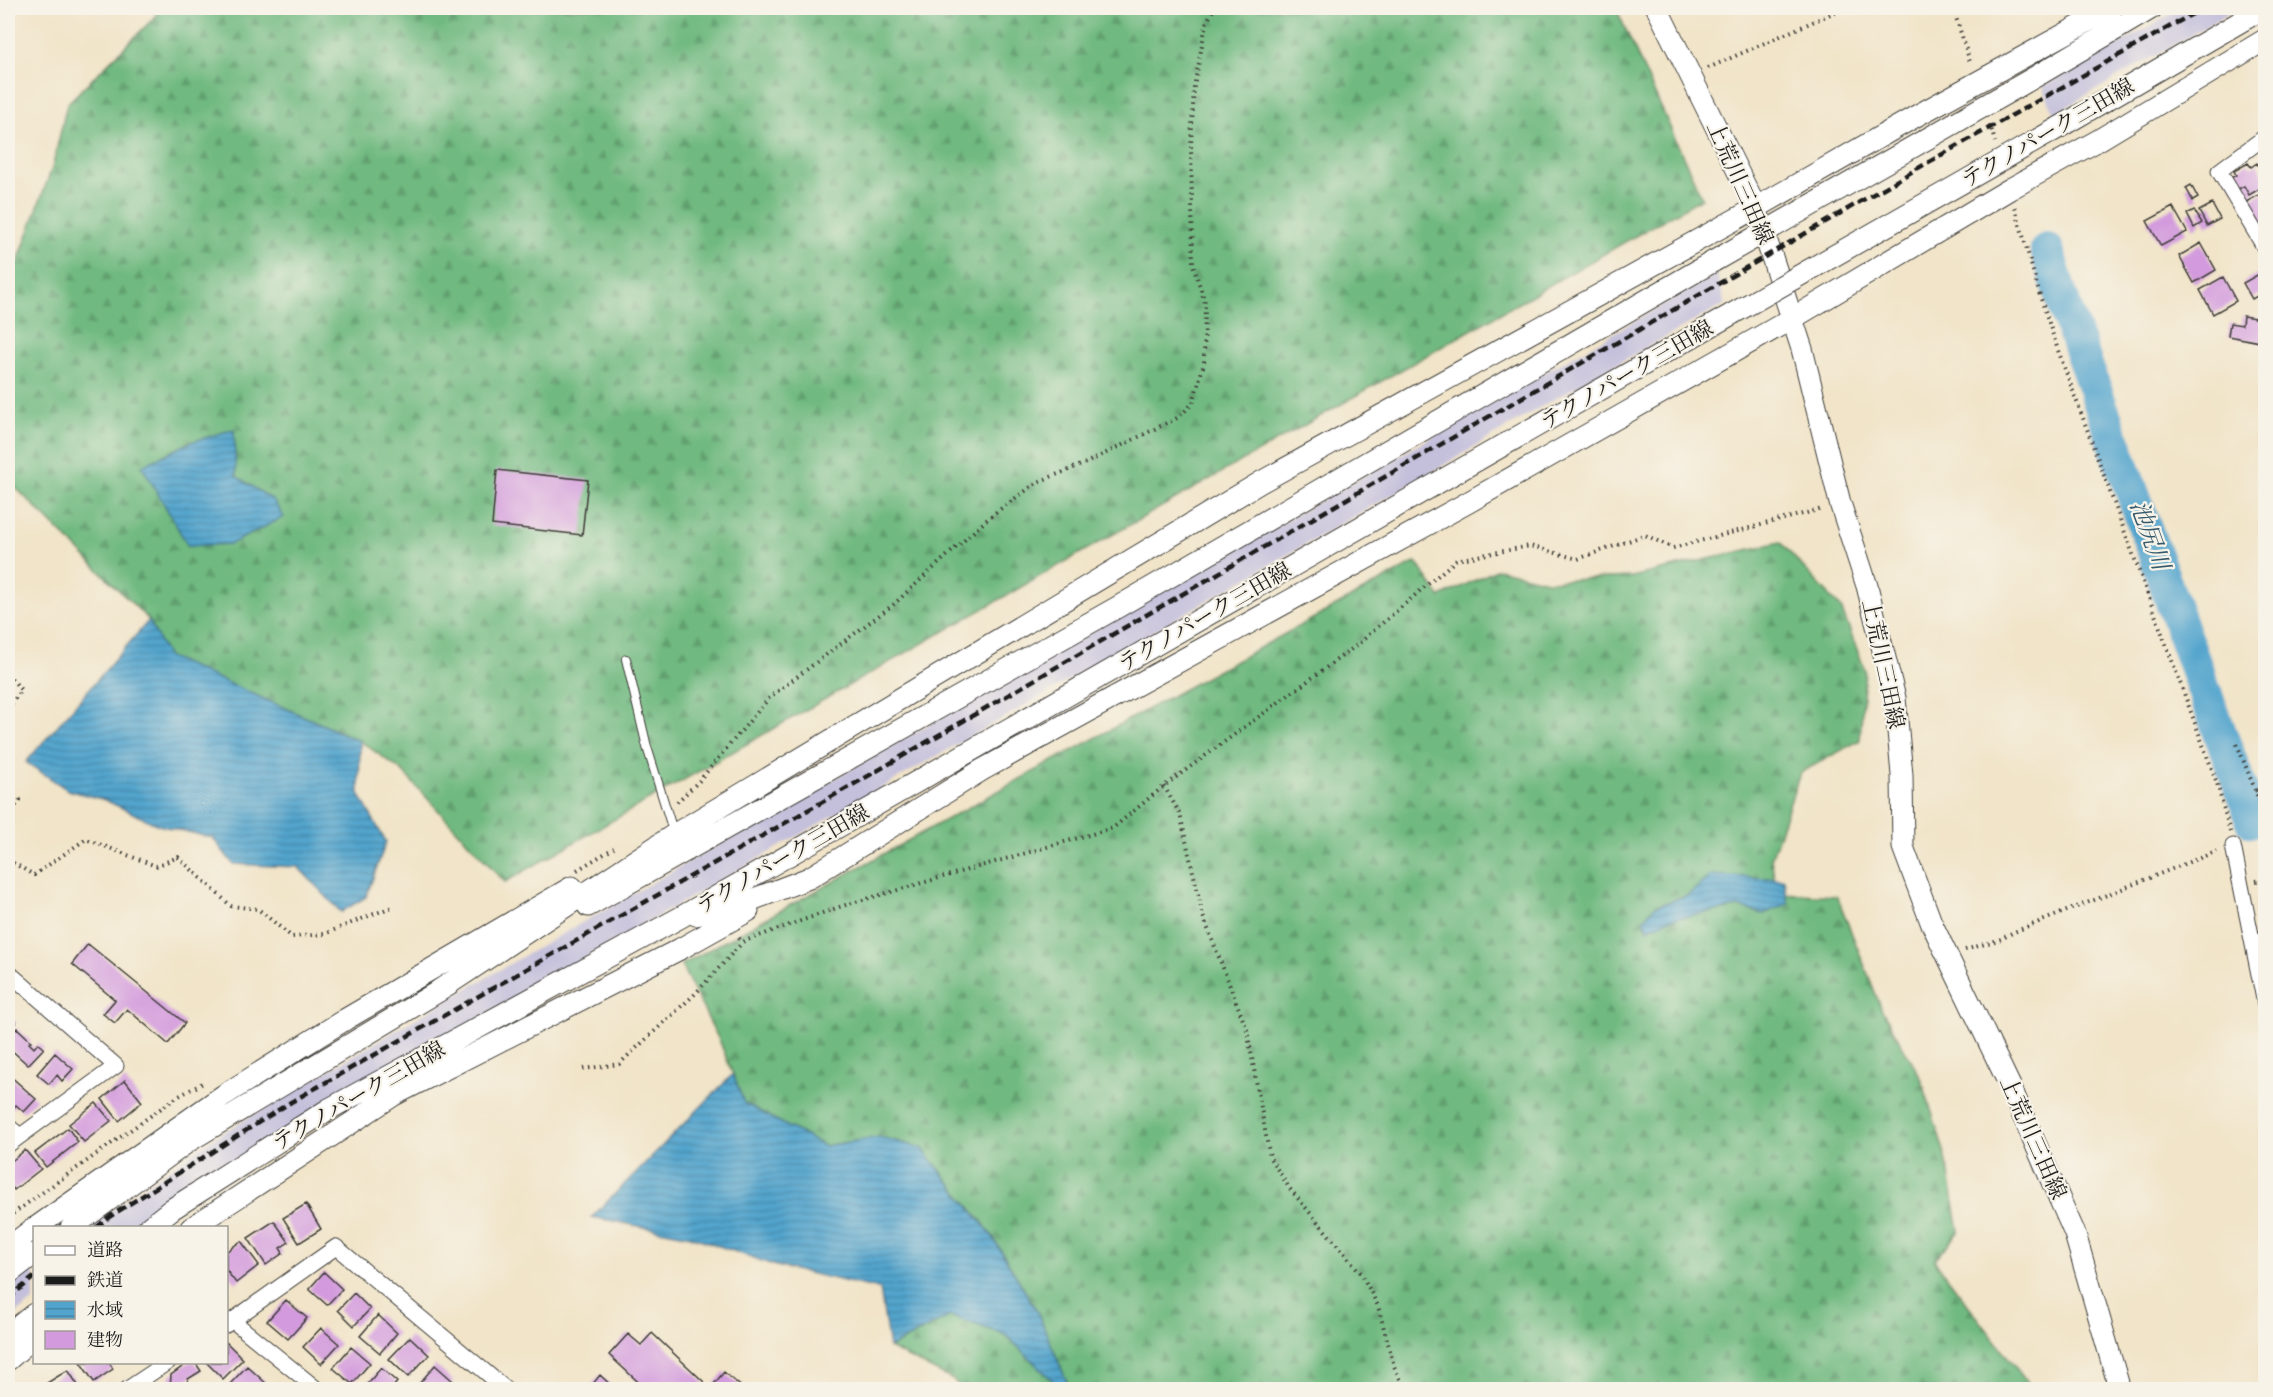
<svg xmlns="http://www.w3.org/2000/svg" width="2273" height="1397" viewBox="0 0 2273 1397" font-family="Alegreya,'Noto Serif JP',serif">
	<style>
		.railway { fill: #c4c0db }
		.forest { fill: url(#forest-firs); stroke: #466a4e; stroke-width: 1.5 }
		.water { fill: url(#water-rules); stroke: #376074; stroke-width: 1.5 }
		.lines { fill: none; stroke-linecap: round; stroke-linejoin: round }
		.river { stroke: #52a4cd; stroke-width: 34 }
		.building { fill: #d39bdd }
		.service-casing { stroke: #3c3a36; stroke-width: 10 }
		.minor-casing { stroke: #3c3a36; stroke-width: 17 }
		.secondary-casing { stroke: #3c3a36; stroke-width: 23 }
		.path { stroke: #3c3a36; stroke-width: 4; stroke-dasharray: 1.5 4.5; stroke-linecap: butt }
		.service { stroke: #fff; stroke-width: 8 }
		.minor { stroke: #fff; stroke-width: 15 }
		.secondary { stroke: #fff; stroke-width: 21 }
		.rail { stroke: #1c1c1c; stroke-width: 4.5; stroke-dasharray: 9 4.5; stroke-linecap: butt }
		.secondary-bridge-casing { stroke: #3c3a36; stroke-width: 23; stroke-linecap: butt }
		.secondary-bridge { stroke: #fff; stroke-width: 21 }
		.labels { text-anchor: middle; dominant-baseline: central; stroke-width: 4.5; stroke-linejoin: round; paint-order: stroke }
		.street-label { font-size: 22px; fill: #1c1c1c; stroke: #f7f3e8 }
		.water-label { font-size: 24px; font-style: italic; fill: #34596c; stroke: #f7f3e8 }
	</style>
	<defs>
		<pattern id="forest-firs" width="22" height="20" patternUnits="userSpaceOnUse" patternTransform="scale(1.5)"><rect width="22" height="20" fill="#70b980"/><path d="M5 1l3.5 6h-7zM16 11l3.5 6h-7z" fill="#609e6e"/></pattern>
		<pattern id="water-rules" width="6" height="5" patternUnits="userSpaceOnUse" patternTransform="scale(1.5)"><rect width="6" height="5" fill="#52a4cd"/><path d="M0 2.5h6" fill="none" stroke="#4385a6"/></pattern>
	</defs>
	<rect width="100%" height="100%" fill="#f7f3e8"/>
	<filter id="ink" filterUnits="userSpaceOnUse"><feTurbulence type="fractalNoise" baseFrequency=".0167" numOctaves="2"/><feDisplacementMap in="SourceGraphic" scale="12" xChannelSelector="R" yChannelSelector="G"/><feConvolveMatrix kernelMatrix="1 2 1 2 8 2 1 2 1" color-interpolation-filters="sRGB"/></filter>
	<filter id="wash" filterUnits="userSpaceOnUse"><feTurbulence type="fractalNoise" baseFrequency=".008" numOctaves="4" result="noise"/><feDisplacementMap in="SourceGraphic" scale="24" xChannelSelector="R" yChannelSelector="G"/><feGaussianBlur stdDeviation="1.35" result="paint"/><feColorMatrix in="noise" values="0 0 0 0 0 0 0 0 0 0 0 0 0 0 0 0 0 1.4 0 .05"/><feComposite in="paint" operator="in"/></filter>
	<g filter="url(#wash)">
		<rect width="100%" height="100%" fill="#f1e4c8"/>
		<path class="railway" d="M 2182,8 L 2238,8 L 2054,114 L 2043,87 Z
			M 1717,274 L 1725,304 L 1559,396 L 1456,458 L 545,981 L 178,1199 L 136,1227 L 86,1228 L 214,1138 L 454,996 Z
			M 34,1264 L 34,1300 L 8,1320 L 8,1283 Z"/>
		<path class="forest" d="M 154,8 L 1616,8 L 1702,198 L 505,882 L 401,770 L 360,741 L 166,656 L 149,620 L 8,480 L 8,283 L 20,256 L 53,165 L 67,104 L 157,15 Z
			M 1780,542 L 1841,608 L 1865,670 L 1860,740 L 1800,773 L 1771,859 L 1777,893 L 1837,896 L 1882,1010 L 1921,1078 L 1946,1157 L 1959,1231 L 1934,1260 L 2032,1389 L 1070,1389 L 1037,1311 L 991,1234 L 922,1148 L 880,1137 L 824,1146 L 744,1103 L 720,1042 L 681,965 L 1416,562 L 1440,597 L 1498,569 L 1547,581 L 1632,577 Z
			M 950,1315 L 1006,1335 L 1061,1389 L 963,1389 L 953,1380 L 889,1348 Z"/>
		<path class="water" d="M 234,429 L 236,476 L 273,500 L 284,517 L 231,544 L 188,546 L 142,466 L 191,442 Z
			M 149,620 L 167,656 L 360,741 L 359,794 L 386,842 L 366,897 L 341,912 L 298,867 L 233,864 L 213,838 L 158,825 L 105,800 L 68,790 L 26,762 Z
			M 1711,875 L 1784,879 L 1788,904 L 1763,914 L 1738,907 L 1667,920 L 1648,929 L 1643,920 L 1654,907 L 1688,895 Z
			M 733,1074 L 744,1103 L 824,1146 L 880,1137 L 922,1148 L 991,1234 L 1037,1311 L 1070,1389 L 1061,1389 L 1006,1335 L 950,1316 L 889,1348 L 880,1289 L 776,1266 L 691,1236 L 592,1217 Z"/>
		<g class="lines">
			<path class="river" d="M 2047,250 L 2060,293 L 2205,693 L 2253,821"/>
		</g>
		<g id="blocks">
			<path class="building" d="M 2248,163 L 2251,167 L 2257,163 L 2266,178 L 2266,185 L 2249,195 L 2244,186 L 2235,191 L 2229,179 L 2236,175 L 2234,171 Z
				M 2191,185 L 2198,198 L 2193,201 L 2186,188 Z
				M 2266,191 L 2266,226 L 2262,229 L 2246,202 Z
				M 2212,204 L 2220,219 L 2207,226 L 2199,211 Z
				M 2173,207 L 2187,232 L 2161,246 L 2147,221 Z
				M 2194,210 L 2202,223 L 2194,228 L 2187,214 Z
				M 2201,243 L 2216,270 L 2194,283 L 2179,256 Z
				M 2259,274 L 2266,287 L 2266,291 L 2252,299 L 2243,283 Z
				M 2223,277 L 2236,301 L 2213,314 L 2200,290 Z
				M 2243,316 L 2266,320 L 2265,343 L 2228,336 L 2230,323 L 2242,325 Z
				M 497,470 L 588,480 L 582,535 L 492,525 Z
				M 88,944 L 185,1023 L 168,1044 L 127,1009 L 115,1023 L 103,1014 L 115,1000 L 72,964 Z
				M 8,1015 L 16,1022 L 8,1032 Z
				M 17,1028 L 31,1041 L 29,1043 L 34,1048 L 38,1043 L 44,1048 L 28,1065 L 8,1047 L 8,1039 Z
				M 55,1053 L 73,1069 L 62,1081 L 57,1075 L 49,1084 L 37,1074 Z
				M 8,1074 L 36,1099 L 24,1112 L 16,1105 L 12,1109 L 8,1104 Z
				M 125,1080 L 142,1102 L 119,1121 L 102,1099 Z
				M 96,1103 L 111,1121 L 84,1142 L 69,1124 Z
				M 68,1128 L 78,1142 L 46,1167 L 35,1153 Z
				M 25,1150 L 41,1169 L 14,1190 L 8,1182 L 8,1164 Z
				M 306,1204 L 321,1229 L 299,1243 L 283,1218 Z
				M 274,1221 L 289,1242 L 280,1248 L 283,1253 L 266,1265 L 248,1238 Z
				M 241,1241 L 259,1265 L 236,1283 L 226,1270 L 226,1252 Z
				M 324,1272 L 342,1289 L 327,1305 L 309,1289 Z
				M 354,1293 L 370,1309 L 354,1326 L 338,1310 Z
				M 286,1300 L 307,1318 L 288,1339 L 267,1321 Z
				M 378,1315 L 397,1333 L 380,1353 L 360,1336 Z
				M 321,1328 L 339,1344 L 321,1364 L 303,1347 Z
				M 652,1333 L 704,1382 L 697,1390 L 647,1390 L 609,1355 L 628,1334 L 641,1345 Z
				M 410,1337 L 429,1355 L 408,1377 L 389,1359 Z
				M 226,1342 L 243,1359 L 223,1379 L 206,1362 L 226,1362 Z
				M 351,1347 L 370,1363 L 352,1384 L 333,1368 Z
				M 80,1362 L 109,1362 L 113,1369 L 94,1382 Z
				M 189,1362 L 195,1362 L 201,1371 L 188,1379 L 186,1390 L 170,1390 L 171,1375 Z
				M 435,1365 L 453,1381 L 446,1390 L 414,1390 Z
				M 247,1366 L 268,1385 L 264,1390 L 235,1390 L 230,1384 Z
				M 381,1368 L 397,1382 L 391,1390 L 362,1390 Z
				M 68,1370 L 81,1390 L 51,1390 L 47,1383 Z
				M 724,1372 L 745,1390 L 709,1390 Z
				M 600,1375 L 616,1390 L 588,1390 Z"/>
		</g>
	</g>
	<g filter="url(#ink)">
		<use href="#blocks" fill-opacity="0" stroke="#3c3a36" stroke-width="1.5"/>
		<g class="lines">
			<defs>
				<path id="service" d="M 626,659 L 647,747 L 674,834"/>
				<path id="minor" d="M 2266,136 L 2219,171 L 2266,250
					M 2233,846 L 2266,1009
					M 8,972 L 116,1066 L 8,1145
					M 8,1126 L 20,1136
					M 233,1321 L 318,1390
					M 226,1325 L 336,1247 L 507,1390
					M 126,1390 L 168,1362"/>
				<path id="secondary" d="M 1657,8 L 1756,208 L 1802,349 L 1840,503 L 1867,586 L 1895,698 L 1902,775 L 1903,847 L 1931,922 L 2010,1086 L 2075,1234 L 2120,1390
					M 2040,74 L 2152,8
					M 2058,128 L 2264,8
					M 588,906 L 1116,608 L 1714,261
					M 696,915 L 728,909 L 809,878 L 982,770 L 1467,503 L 1793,318 L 2010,189 L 2097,141 L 2266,39
					M 438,991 L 675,834 L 1261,482 L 1756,208 L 1918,115 L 2112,8
					M 35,1228 L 224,1095 L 346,1019 L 572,887
					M 71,1228 L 189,1141 L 449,985
					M 148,1228 L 172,1209 L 329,1109 L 681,917 L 1732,314
					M 191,1228 L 394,1095 L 680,949 L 748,911
					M 8,1248 L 34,1228
					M 8,1274 L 34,1254
					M 8,1335 L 34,1314
					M 8,1360 L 34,1337"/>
			</defs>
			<use href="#service" class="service-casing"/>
			<use href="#minor" class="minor-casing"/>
			<use href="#secondary" class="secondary-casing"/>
			<path class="path" d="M 1953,8 L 1971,65
				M 1708,68 L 1844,8
				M 1990,124 L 1995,142
				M 2015,207 L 2040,296 L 2059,353 L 2217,783 L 2230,832
				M 8,674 L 21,690 L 8,709
				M 2237,744 L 2266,818
				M 1164,786 L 1180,814 L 1203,916 L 1247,1030 L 1270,1158 L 1290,1189 L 1361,1273 L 1378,1306 L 1394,1366 L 1405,1390
				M 2256,790 L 2266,803
				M 8,798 L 20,800 L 8,816
				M 677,802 L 699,781 L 770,697 L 894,604 L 992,515 L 1038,482 L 1086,463 L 1179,417 L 1193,403 L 1204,363 L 1205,303 L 1193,264 L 1191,145 L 1194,87 L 1206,24 L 1214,8
				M 8,860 L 34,875 L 86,839 L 156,866 L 178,857 L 231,906 L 258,909 L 292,937 L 324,934 L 394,906
				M 577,870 L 614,848
				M 2256,881 L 2266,879
				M 739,938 L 742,942 L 842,906 L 1113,828 L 1164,786 L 1357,645 L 1456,560 L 1530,546 L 1578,559 L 1645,535 L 1673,548 L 1822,509
				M 1965,950 L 2001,939 L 2014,932 L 2217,851
				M 583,1069 L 619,1064 L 695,994 L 742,943
				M 8,1217 L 177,1097 L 203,1083"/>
			<use href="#service" class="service"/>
			<use href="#minor" class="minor"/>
			<use href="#secondary" class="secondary"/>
			<path class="rail" d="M 96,1228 L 109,1217 L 291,1102 L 863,779 L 1927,163 L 2203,8
				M 8,1299 L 34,1277"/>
			<defs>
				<path id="secondary-bridge" d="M 1714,261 L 2040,74
					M 1732,314 L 2058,128"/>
			</defs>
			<use href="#secondary-bridge" class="secondary-bridge-casing"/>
			<use href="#secondary-bridge" class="secondary-bridge"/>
		</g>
	</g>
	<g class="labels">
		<g class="street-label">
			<text transform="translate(2048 133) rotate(-30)">テクノパーク三田線</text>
			<text transform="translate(1740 183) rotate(66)">上荒川三田線</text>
			<text transform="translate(1627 375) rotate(-30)">テクノパーク三田線</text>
			<text transform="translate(1205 617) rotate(-30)">テクノパーク三田線</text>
			<text transform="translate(1883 664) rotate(78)">上荒川三田線</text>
			<text transform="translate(783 859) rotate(-30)">テクノパーク三田線</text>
			<text transform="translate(359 1096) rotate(-30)">テクノパーク三田線</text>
			<text transform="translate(2033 1138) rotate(66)">上荒川三田線</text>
		</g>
		<g class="water-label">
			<text transform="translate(2150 535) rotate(70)">池尻川</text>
		</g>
	</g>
	<rect width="2273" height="1397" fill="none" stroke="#f7f3e8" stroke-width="30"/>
	<rect x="33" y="1226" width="195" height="138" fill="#f7f3e8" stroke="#9f9d96" stroke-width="1.5"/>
	<rect x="45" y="1246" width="30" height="9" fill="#ffffff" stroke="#9f9d96" stroke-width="1.5"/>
	<text x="87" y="1256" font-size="18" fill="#1c1c1c">道路</text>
	<rect x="45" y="1276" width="30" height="9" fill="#1c1c1c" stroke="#9f9d96" stroke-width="1.5"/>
	<text x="87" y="1286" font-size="18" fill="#1c1c1c">鉄道</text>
	<rect x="45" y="1301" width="30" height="18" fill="url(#water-rules)" stroke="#9f9d96" stroke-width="1.5"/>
	<text x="87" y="1316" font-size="18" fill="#1c1c1c">水域</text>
	<rect x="45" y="1331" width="30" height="18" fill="#d39bdd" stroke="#9f9d96" stroke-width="1.5"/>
	<text x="87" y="1346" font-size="18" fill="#1c1c1c">建物</text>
</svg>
